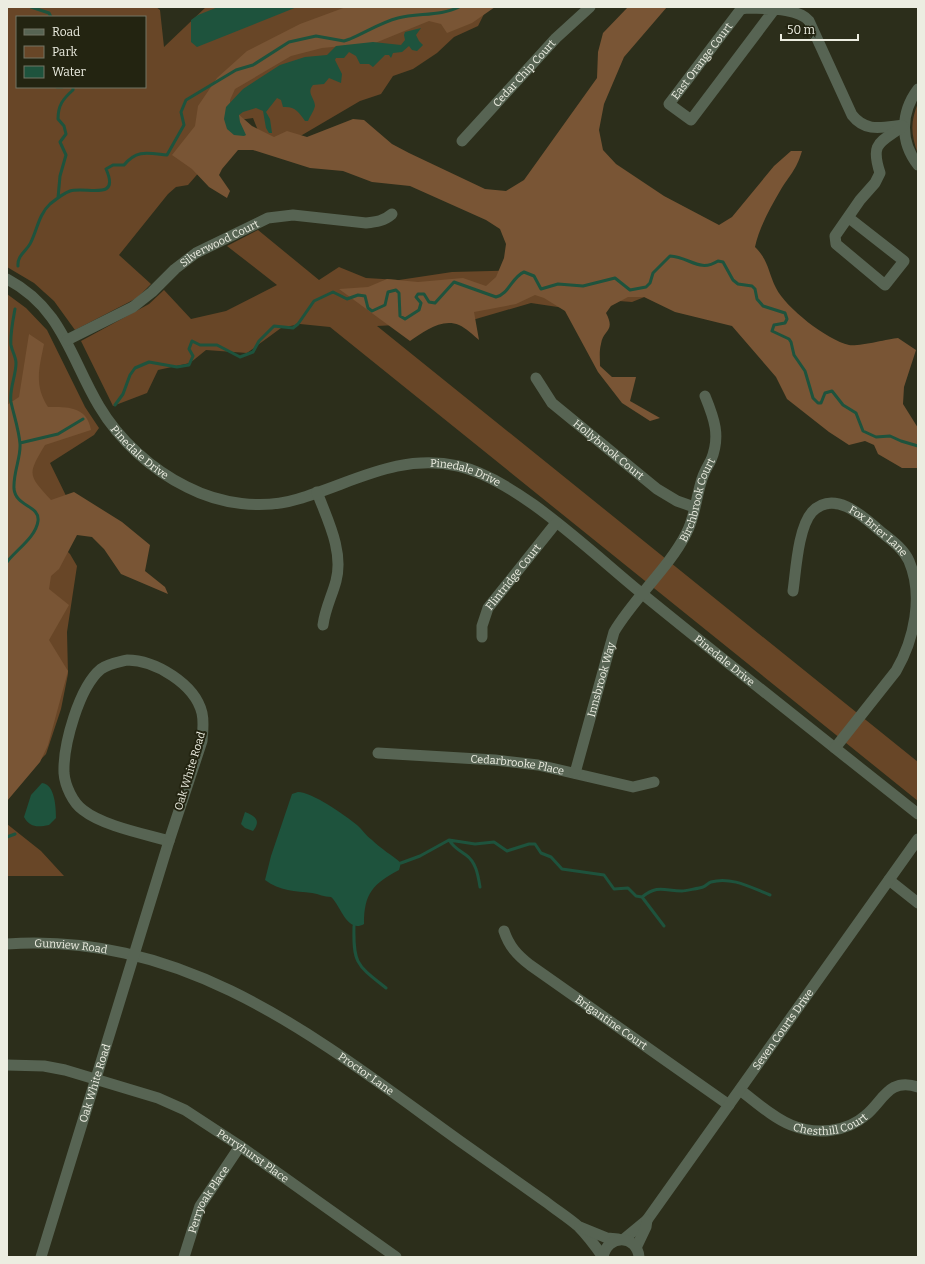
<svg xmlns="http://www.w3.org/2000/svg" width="925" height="1264" viewBox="0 0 925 1264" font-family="Bitter,serif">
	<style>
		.green { fill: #684627; fill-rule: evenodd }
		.forest { fill: #795535 }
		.water { fill: #1e533d }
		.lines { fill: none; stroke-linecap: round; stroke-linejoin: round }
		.stream { stroke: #1e533d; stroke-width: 3 }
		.minor { stroke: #576453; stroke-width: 11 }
		.tertiary { stroke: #576453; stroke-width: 11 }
		.labels { text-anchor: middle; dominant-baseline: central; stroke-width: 4; stroke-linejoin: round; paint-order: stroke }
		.street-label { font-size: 11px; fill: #ecede1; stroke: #232411 }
	</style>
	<rect width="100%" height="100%" fill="#2c2e1b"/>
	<path class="green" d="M 7,7 L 156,7 L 160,10 L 164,47 L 206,7 L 421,7 L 484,14 L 478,26 L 454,37 L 437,53 L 413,69 L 393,76 L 381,94 L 360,101 L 297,138 L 278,142 L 261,138 L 253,118 L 239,120 L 215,154 L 188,185 L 176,187 L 168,194 L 119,255 L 151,284 L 137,298 L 75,330 L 54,301 L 34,283 L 7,267 ZM 17,17 L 145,17 L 145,87 L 17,87 Z
		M 918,103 L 918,154 C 911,135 910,122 918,103 Z
		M 258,230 L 319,280 L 339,267 L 366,278 L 399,280 L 452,272 L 530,270 L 657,292 L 632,302 L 593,299 L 571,309 L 531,303 L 469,321 L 377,326 L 918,762 L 918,801 L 330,327 L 300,324 L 281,328 L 247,353 L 206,350 L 190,363 L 158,370 L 147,393 L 113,406 L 81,341 L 149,304 L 164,290 L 191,319 L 226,311 L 277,285 L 227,246 Z
		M 7,294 L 26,308 L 47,330 L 85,407 L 99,428 L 94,435 L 50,463 L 71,506 L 58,542 L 70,554 L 77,566 L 67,632 L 68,674 L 61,709 L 46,754 L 18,783 L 7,801 Z
		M 7,824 L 41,851 L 64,876 L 7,876 Z"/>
	<path class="forest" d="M 346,7 L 495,7 L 472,23 L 447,33 L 441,24 L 429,21 L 375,43 L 322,48 L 291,56 L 235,89 L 230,100 L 230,107 L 252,126 L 274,137 L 287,131 L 307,137 L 353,119 L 364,120 L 392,144 L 409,153 L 485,189 L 506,191 L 524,180 L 597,78 L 598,52 L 603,33 L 628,7 L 667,7 L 624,57 L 604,104 L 599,130 L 603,150 L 616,164 L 664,196 L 719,225 L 732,217 L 774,166 L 791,151 L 802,151 C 796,171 790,174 780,191 C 770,208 759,228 755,247 C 769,261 768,272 776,288 C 786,308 827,340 849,345 C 857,347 888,339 898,338 L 916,350 L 904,387 L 903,404 L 918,428 L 918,468 L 902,468 L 878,454 L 874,445 L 865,441 L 849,445 L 829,432 L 787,399 L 776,377 L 732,326 L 675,312 L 644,297 L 628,297 L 611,306 L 606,313 C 616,332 603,329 601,344 C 599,351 600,359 600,366 L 612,377 L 636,377 L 630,401 L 660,418 L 650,421 L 622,403 L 598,372 L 565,311 L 544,298 L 535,295 L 516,304 L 474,312 L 479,340 C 473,335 466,328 459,325 C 441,318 424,332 410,341 L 339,289 L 368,287 L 387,279 L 418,282 L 463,278 L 486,286 L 496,277 L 504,258 L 506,244 L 500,229 L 486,220 L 410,186 L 372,182 L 343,171 L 310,168 L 253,150 L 238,150 L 222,169 L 219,175 L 230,191 L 227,198 L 209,187 L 192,169 L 172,155 L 195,126 L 198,106 L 217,78 L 247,51 L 300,24 Z
		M 29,334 L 44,344 C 39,369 34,385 48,407 C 67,407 87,406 91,430 L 45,445 C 27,475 28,475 51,500 L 74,492 L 122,522 L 150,545 L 145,571 L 165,587 L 168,594 L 121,574 L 104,549 L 92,537 L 77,535 L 59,569 L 51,576 L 49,589 L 69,605 L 49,640 L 68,671 L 48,745 L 40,762 L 7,801 L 7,405 L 19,397 Z"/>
	<path class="water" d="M 218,7 L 297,7 L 197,47 L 191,42 L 191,20 L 198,15 Z
		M 421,28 L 416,35 L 419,41 L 423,45 L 417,51 L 412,50 L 409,46 L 402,52 L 393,53 L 391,58 L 389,55 L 385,55 L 373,67 L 369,64 L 360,64 L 356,56 L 349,52 L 344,58 L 336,58 L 335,60 L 342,74 L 341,83 L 329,78 L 324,84 L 313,85 C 306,93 315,98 315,106 C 314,111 310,116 308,121 L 305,121 C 299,112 295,106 283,107 L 281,100 L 277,98 L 266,112 L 270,119 L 272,133 L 269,133 L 266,128 L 263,111 L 256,108 L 243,112 L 239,115 L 240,122 L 246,135 L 244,136 L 234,135 L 227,129 L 224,119 L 226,107 L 243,89 L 280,65 L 305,57 L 327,55 L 336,46 L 373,42 L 401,45 L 405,40 L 404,35 L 405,32 Z
		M 42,783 C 55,784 56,808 56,818 L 49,825 C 38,827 30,828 24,817 L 31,795 Z
		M 298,792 C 312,792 345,815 357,825 C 362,829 366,836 372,840 C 381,849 392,855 401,863 L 399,870 C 373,884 364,893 364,924 C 347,934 340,904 331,897 C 324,897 319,894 312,893 C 295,891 280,891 265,880 L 271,856 L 292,794 Z
		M 245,812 C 256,816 261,821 253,831 L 245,828 L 241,824 Z"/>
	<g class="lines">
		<path class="stream" d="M 31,7 L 49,13 L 51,17
			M 57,87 L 62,87
			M 58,198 L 60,176 L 66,155 L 60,142 L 66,134 L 64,126 L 58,119 C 58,105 63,99 73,90 L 73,87
			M 18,266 C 17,255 27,251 31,242 C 37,230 39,214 50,204 C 55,200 64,193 70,191 C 86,186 121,202 106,169 L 113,165 L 124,165 C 137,149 148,153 167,155 L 184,125 L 181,112 L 186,100 L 236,70 L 253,65 L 289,42 L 316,36 L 344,41 L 350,39 C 366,32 382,22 398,18 C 418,13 441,16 459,7
			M 115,405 L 123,394 L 130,375 L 135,368 L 149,362 L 177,367 L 189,365 L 193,356 L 189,349 L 192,341 L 200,345 L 217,345 L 240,357 L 253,352 L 259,341 L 274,326 L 293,328 L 298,324 L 314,301 L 333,292 L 347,299 L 358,295 L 365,296 L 368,308 L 372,311 L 385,305 L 388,292 L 396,290 L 399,293 L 400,316 L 405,319 L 419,310 L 421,303 L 416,297 L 418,294 L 424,294 L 429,302 L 435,303 L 454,282 L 496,297 C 509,294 512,277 524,272 L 534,276 L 541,289 L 558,284 L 583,286 L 615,278 L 630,290 L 646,287 L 650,283 L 653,273 L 670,256 C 690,257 699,273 718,261 L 723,262 L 733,280 L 738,284 L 752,286 L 755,289 L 757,299 L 763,306 L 785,313 L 787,319 L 785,323 L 774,325 L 772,331 L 789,339 L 791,342 L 794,355 L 805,371 L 813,398 L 818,403 L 821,403 L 825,393 L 832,391 L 843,405 L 856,413 L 863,431 L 876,437 L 890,436 L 901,441 L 918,446
			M 20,443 L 58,434 L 83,419
			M 7,562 C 16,550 36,537 38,521 C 40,505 16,507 14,489 C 13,472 21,458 20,444 C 19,430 14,416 11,402 C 9,389 16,376 16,363 C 16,357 12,351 11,345 C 10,334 13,320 15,309
			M 7,837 L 15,834
			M 449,840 C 454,848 459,850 466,855 C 476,862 478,875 480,887
			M 401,863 L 420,856 L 449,840 L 475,844 L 494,842 L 507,851 L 529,844 L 535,844 L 541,853 L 551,857 L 562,869 L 604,875 L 614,889 L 628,888 L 636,896 L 642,897 C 658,884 665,891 682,891 C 684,891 700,888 703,887 C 706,886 708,883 711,882 C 731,876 752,888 770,895
			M 642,897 L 664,926
			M 354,926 C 353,964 357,965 386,988"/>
		<g class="minor">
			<path id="s1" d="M 774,10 L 691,120 L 669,104 L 741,9 L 747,8 C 763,9 798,7 809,21 L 852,115 C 866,133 883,127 904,125"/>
			<path d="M 918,89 C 900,113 900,142 918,165"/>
			<path id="s2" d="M 462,141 L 556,38 L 590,7"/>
			<path d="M 849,218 L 904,261 L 885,285 L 836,244 L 835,236 L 860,200 L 875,183 L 880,173 C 870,142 880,143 903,126"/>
			<path id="s3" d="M 7,279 C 62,308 70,357 99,406 C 119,440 152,470 187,487 C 220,504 262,510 298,499 C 353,483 398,453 458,466 C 517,479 593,554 640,592 C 732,667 825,740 918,814"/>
			<path id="s4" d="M 67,340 L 133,307 L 152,292 L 175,269 L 196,253 L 268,218 L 293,215 L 366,223 C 376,222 384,221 392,214"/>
			<path id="s5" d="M 536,378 L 552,403 L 657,489 L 677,501 L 694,507"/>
			<path d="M 317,492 C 327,519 344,551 336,581 C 332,596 325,609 323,625"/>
			<path id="s6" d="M 793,591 C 796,570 798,528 812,512 C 834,489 863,516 880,531 C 891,540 903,548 909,561 C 924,596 914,640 896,671 L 835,748"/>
			<path id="s7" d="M 482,637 L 482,626 L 488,608 L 556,523"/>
			<path d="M 127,660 C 155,660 195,684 202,713 C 204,722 203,731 202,741 L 169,841 C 145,834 103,826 83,810 C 73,803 65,786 64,773 C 63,745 79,687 101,669 C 108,664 119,662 127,660 Z"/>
			<path id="s8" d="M 378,753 L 495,760 L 538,765 L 633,787 L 654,782"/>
			<path id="s9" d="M 575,773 L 614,632 C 634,598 668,569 686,534 C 695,518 696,497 702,479 C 704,472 708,466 711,460 C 721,436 714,418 705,396"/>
			<path d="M 889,880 L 918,903"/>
			<path id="s10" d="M 504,931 C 509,946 517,955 530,965 L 729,1105"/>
			<path id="s11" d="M 7,944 C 192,932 323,1043 464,1144 C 491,1163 518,1182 546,1202 C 556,1210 569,1218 579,1227 C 588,1236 596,1247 603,1257"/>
			<path id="s12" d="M 7,1065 L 44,1066 L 65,1070 L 158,1098 L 185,1110 L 240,1146 L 396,1257"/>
			<path id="s13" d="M 740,1090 C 756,1102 772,1117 791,1125 C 815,1135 846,1133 866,1115 C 883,1101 889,1077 918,1087"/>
			<path d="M 580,1227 L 607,1238 L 618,1239"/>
			<path id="s14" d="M 41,1257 L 169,841"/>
			<path id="s15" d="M 184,1257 L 200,1206 L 240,1146"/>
		</g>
		<g class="tertiary">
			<path id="s16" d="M 624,1239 L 647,1220 L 918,839"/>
			<path d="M 636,1248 L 646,1227 L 647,1220"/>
			<path d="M 603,1257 C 607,1234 637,1234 639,1257"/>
		</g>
	</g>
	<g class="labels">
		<g class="street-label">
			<text stroke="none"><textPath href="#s1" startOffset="219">East Orange Court</textPath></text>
			<text stroke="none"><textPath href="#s2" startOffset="92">Cedar Chip Court</textPath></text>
			<text stroke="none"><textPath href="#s4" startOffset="182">Silverwood Court</textPath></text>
			<text stroke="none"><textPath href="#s3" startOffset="222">Pinedale Drive</textPath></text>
			<text stroke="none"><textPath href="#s5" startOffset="103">Hollybrook Court</textPath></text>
			<text stroke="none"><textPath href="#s3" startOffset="570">Pinedale Drive</textPath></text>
			<text stroke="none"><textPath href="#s9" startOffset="304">Birchbrook Court</textPath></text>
			<text stroke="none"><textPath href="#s6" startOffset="160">Fox Brier Lane</textPath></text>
			<text stroke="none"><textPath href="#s7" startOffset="70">Flintridge Court</textPath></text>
			<text stroke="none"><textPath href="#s3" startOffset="893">Pinedale Drive</textPath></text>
			<text stroke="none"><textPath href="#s9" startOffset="97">Innsbrook Way</textPath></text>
			<text stroke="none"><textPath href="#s8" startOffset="140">Cedarbrooke Place</textPath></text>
			<text transform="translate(190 771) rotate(-73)">Oak White Road</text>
			<text stroke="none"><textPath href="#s11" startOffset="64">Gunview Road</textPath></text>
			<text stroke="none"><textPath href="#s10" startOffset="143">Brigantine Court</textPath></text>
			<text stroke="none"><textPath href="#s16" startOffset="264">Seven Courts Drive</textPath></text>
			<text stroke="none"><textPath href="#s11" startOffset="390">Proctor Lane</textPath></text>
			<text stroke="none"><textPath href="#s14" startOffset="182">Oak White Road</textPath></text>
			<text stroke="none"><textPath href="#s13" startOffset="103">Chesthill Court</textPath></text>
			<text stroke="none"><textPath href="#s12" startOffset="267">Perryhurst Place</textPath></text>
			<text stroke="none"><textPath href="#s15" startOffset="63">Perryoak Place</textPath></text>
		</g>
	</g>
	<rect width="925" height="1264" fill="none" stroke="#ecede1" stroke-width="16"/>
	<rect x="16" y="16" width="130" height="72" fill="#232411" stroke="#737464"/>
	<rect x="24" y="29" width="20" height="6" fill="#576453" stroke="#737464"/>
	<text x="52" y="36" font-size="12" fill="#ecede1">Road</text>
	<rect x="24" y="46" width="20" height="12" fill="#684627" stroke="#737464"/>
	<text x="52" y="56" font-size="12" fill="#ecede1">Park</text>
	<rect x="24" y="66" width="20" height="12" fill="#1e533d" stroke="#737464"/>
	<text x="52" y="76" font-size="12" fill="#ecede1">Water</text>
	<path d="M781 34v6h77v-6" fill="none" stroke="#ecede1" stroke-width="2"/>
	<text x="787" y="34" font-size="12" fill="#ecede1" stroke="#232411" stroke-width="3" paint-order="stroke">50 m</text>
</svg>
